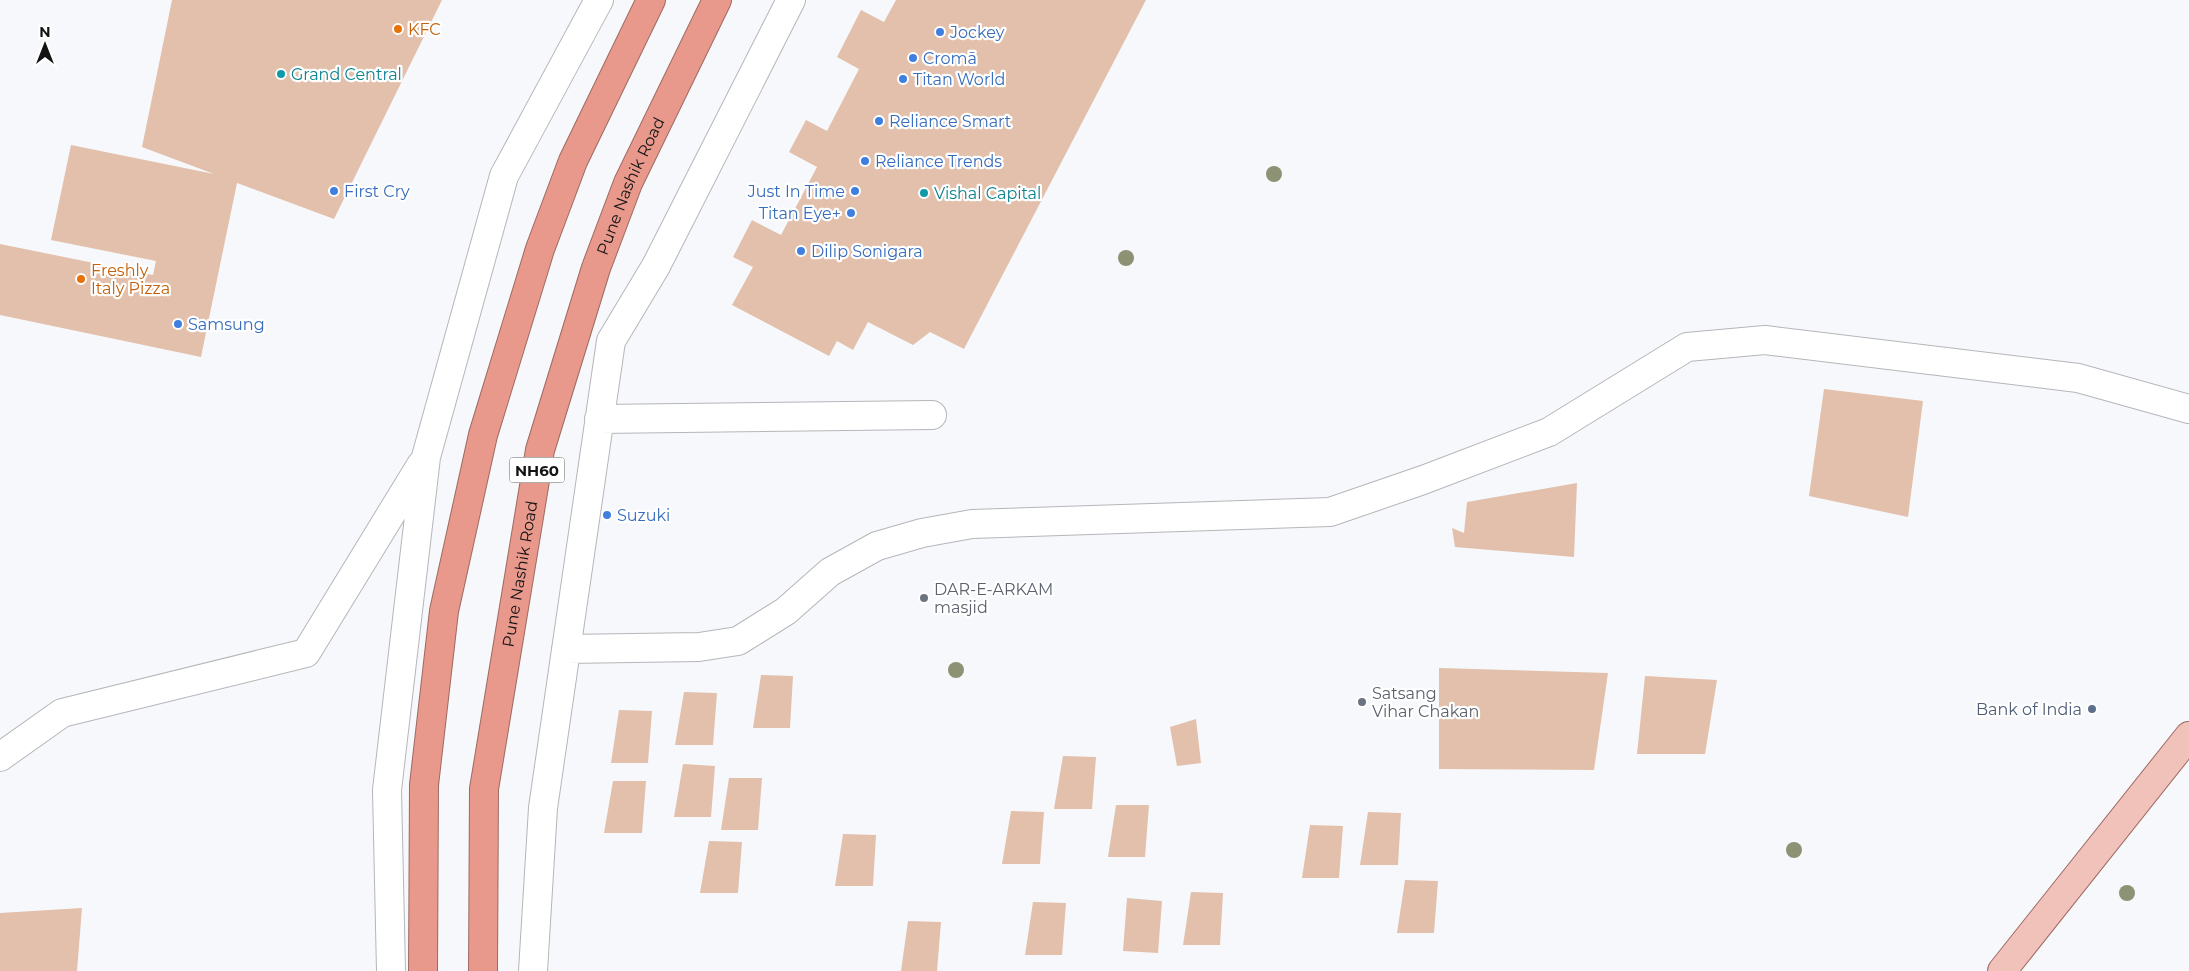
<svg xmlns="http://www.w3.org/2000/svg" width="2189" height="971" viewBox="0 0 2189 971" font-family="Montserrat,sans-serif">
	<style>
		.building { fill: #e2c0ab }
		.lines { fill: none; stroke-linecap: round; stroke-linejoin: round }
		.minor-casing { stroke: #b5b6b9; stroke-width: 30 }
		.major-casing { stroke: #9d6a62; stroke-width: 30 }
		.highway-casing { stroke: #9d6a62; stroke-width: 30 }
		.minor { stroke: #fff; stroke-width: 28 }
		.major { stroke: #f1c2ba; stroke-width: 28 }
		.highway { stroke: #e8998c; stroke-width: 28 }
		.tree { fill: #8d9274 }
		.food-dot { fill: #e8710a; stroke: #fff; stroke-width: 2 }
		.shop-dot { fill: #3f7fe0; stroke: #fff; stroke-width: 2 }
		.culture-dot { fill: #0f9aa8; stroke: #fff; stroke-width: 2 }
		.worship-dot { fill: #6b7280; stroke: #fff; stroke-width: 2 }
		.service-dot { fill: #5c6f8a; stroke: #fff; stroke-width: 2 }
		.labels { text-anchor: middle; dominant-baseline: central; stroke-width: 4.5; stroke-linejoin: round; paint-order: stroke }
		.shield { fill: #fff; stroke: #5a5a5a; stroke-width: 1 }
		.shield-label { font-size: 15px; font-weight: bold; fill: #131314 }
		.food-label { font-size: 16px; fill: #c56008; stroke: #fff; text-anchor: start }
		.shop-label { font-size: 16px; fill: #366cbe; stroke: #fff; text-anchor: start }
		.culture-label { font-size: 16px; fill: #0d838f; stroke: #fff; text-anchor: start }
		.street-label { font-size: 16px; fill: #131314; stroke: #fff }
		.worship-label { font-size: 16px; fill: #5b616d; stroke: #fff; text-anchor: start }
		.service-label { font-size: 16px; fill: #4e5e75; stroke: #fff; text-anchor: end }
	</style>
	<rect width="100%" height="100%" fill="#f7f8fc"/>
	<path class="building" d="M 172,0 L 442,0 L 334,219 L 237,183 L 201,357 L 0,315 L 0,244 L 153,275 L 156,261 L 51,240 L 71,145 L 214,174 L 142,147 Z
		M 896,0 L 1146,0 L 964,349 L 930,332 L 913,345 L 868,322 L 853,350 L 837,341 L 829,356 L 732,305 L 753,267 L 733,257 L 752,220 L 781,235 L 817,167 L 789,152 L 806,120 L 827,131 L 859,69 L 837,57 L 861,10 L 884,22 Z
		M 1824,389 L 1923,401 L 1908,517 L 1809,496 Z
		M 1577,483 L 1574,557 L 1455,547 L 1452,528 L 1464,533 L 1467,502 Z
		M 1439,668 L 1608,673 L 1594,770 L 1439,769 Z
		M 761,675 L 793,676 L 790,728 L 753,728 Z
		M 1645,676 L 1717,680 L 1705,754 L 1637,754 Z
		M 684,692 L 717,693 L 713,745 L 675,745 Z
		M 619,710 L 652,711 L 648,763 L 611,763 Z
		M 1196,719 L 1201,763 L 1177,766 L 1170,727 Z
		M 1063,756 L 1096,757 L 1092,809 L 1054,809 Z
		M 683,764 L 715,766 L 711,817 L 674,817 Z
		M 729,778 L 762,778 L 758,830 L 721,830 Z
		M 613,781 L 646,781 L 642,833 L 604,833 Z
		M 1116,805 L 1149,805 L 1145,857 L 1108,857 Z
		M 1011,811 L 1044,812 L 1040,864 L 1002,864 Z
		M 1368,812 L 1401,813 L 1398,865 L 1360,865 Z
		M 1310,825 L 1343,826 L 1339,878 L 1302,878 Z
		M 843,834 L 876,835 L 873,886 L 835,886 Z
		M 709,841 L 742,842 L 738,893 L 700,893 Z
		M 1405,880 L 1438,881 L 1434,933 L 1397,933 Z
		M 1191,892 L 1223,893 L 1220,945 L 1183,945 Z
		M 1127,898 L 1162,901 L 1158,953 L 1123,951 Z
		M 1033,902 L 1066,903 L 1062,955 L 1025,955 Z
		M 82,908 L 77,971 L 0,971 L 0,913 Z
		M 908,921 L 941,922 L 937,971 L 901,971 Z"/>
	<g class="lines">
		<defs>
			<path id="minor" d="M 599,419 L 932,415
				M 566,649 L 699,647 L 738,641 L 786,611 L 830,572 L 877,546 L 922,533 L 972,524 L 1330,512 L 1423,480 L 1549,432 L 1687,347 L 1765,340 L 2078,378 L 2189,409
				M 0,757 L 62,713 L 306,653 L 421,465
				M 391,971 L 387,790 L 426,457 L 504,176 L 599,0
				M 533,971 L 543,808 L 611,341 L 656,266 L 791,0"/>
			<path id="major" d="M 2002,971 L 2189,736"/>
			<g id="highway">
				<path d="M 423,971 L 424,785 L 444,611 L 483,435 L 540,249 L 573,161 L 651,0"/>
				<path id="s1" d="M 483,971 L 484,789 L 540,450 L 596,268 L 628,183 L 717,0"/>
			</g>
		</defs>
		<use href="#minor" class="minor-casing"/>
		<use href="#major" class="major-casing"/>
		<use href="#highway" class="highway-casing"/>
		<use href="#minor" class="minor"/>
		<use href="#major" class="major"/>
		<use href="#highway" class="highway"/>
	</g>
	<g class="tree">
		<circle cx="1274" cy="174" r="8"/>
		<circle cx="1126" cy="258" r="8"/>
		<circle cx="956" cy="670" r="8"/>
		<circle cx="1794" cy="850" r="8"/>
		<circle cx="2127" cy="893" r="8"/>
	</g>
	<g class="food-dot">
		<circle cx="398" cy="29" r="5"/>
		<circle cx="81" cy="279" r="5"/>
	</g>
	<g class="shop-dot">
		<circle cx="940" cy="32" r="5"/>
		<circle cx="913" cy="58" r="5"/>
		<circle cx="903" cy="79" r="5"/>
		<circle cx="879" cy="121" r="5"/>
		<circle cx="865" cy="161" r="5"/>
		<circle cx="334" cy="191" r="5"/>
		<circle cx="855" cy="191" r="5"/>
		<circle cx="851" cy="213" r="5"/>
		<circle cx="801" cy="251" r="5"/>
		<circle cx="178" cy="324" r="5"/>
		<circle cx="607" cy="515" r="5"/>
	</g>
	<g class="culture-dot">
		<circle cx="281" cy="74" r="5"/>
		<circle cx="924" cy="193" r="5"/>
	</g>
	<g class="worship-dot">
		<circle cx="924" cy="598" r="5"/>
		<circle cx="1362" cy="702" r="5"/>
	</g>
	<circle class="service-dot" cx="2092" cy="709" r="5"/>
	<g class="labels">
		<rect class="shield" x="509.5" y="457.5" width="55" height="25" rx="4"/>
		<g class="shield-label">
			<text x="537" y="470">NH60</text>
		</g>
		<g class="food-label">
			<text x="408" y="29">KFC</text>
			<text x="91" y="270">Freshly<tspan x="91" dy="18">Italy Pizza</tspan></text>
		</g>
		<g class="shop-label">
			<text x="950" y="32">Jockey</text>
			<text x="923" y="58">Cromā</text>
			<text x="913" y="79">Titan World</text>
			<text x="889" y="121">Reliance Smart</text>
			<text x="875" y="161">Reliance Trends</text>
			<text x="344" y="191">First Cry</text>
			<text x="845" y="191" text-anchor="end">Just In Time</text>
			<text x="841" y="213" text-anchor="end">Titan Eye+</text>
			<text x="811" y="251">Dilip Sonigara</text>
			<text x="188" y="324">Samsung</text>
			<text x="617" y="515">Suzuki</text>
		</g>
		<g class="culture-label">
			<text x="291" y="74">Grand Central</text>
			<text x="934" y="193">Vishal Capital</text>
		</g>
		<g class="street-label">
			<text stroke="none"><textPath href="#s1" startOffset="805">Pune Nashik Road</textPath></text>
			<text stroke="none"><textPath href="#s1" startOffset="400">Pune Nashik Road</textPath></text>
		</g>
		<g class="worship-label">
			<text x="934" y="589">DAR-E-ARKAM<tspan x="934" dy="18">masjid</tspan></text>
			<text x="1372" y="693">Satsang<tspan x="1372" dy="18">Vihar Chakan</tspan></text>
		</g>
		<g class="service-label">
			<text x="2082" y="709">Bank of India</text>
		</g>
	</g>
	<g transform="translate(45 45)" stroke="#ffffff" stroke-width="4" paint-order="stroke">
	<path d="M0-4L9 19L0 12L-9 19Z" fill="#131314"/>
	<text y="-8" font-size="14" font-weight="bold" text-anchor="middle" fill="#131314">N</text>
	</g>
</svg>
